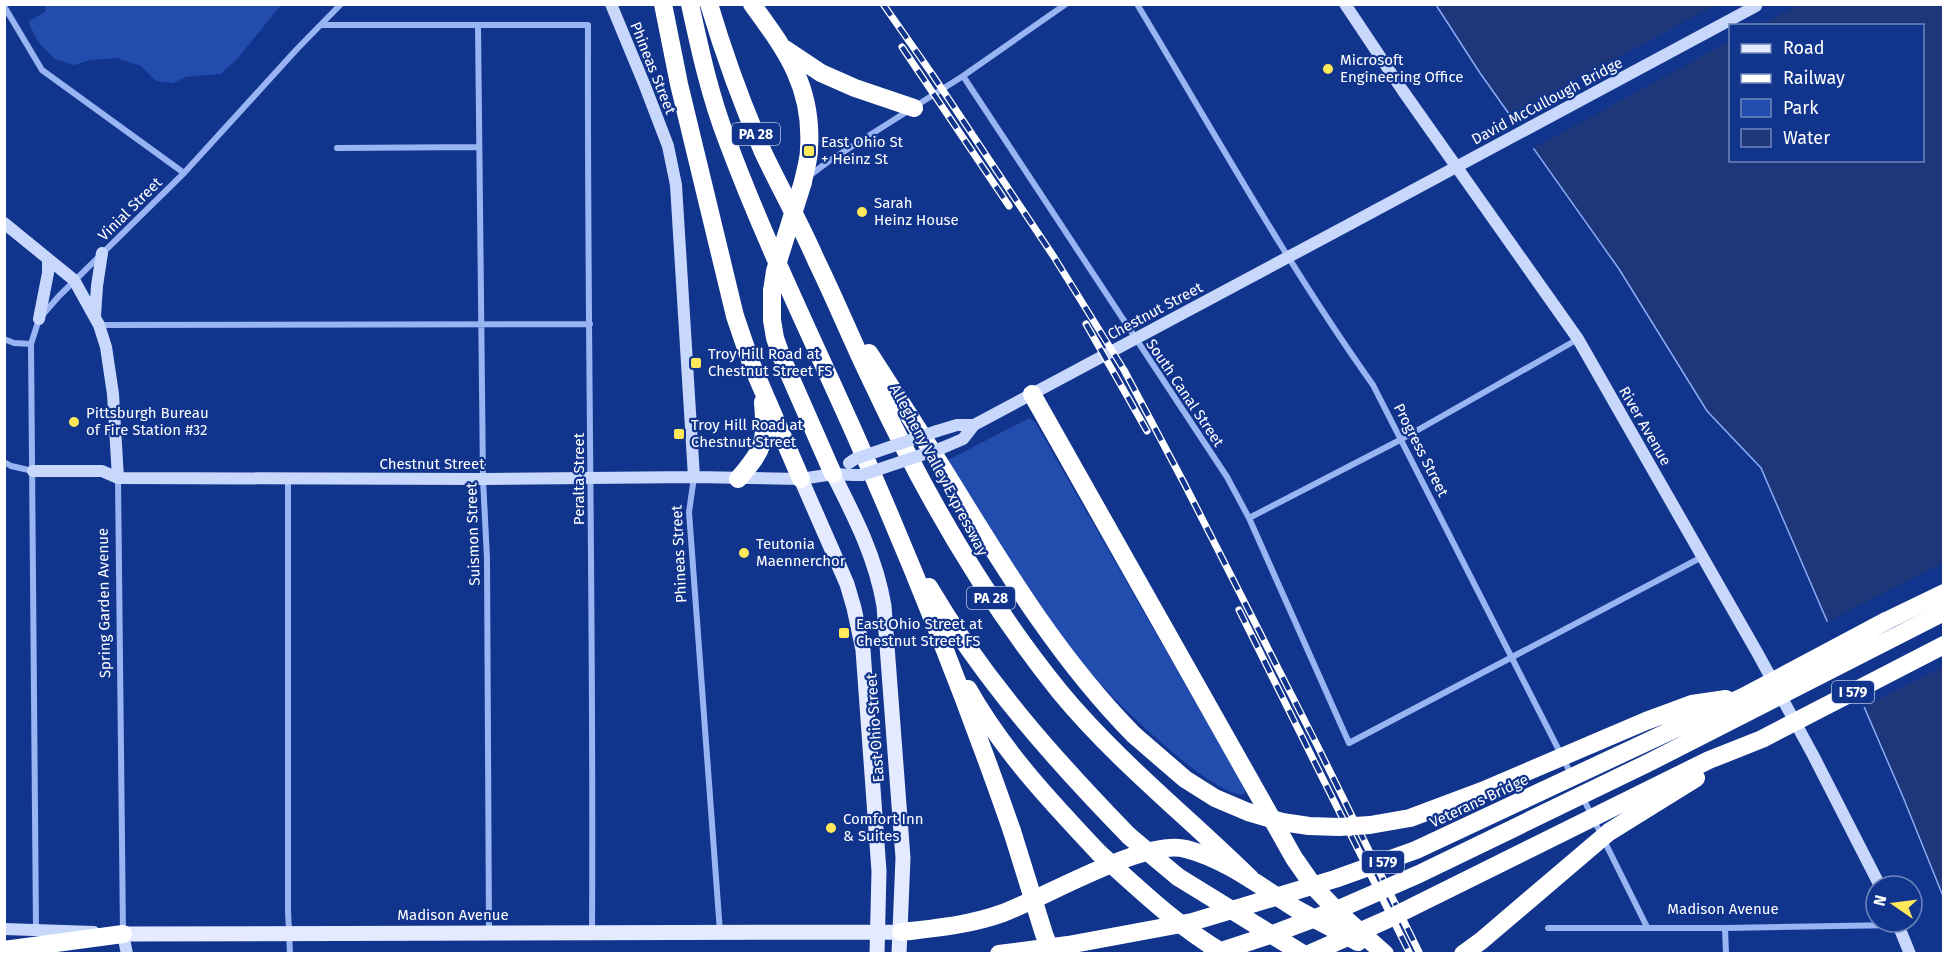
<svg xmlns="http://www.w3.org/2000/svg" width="1948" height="958" viewBox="0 0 1948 958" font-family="'Fira Sans',sans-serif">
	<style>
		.green { fill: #224cad }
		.water { fill: #1d377a; stroke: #8aacf6; stroke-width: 1.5; fill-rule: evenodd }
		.pier { fill: #11348d }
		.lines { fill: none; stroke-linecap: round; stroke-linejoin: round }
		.street { stroke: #99b4f2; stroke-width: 6 }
		.secondary { stroke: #c8d7fc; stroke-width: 12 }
		.primary { stroke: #e4eaff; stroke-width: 15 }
		.highway { stroke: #fff; stroke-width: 18 }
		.rail-casing { stroke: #fff; stroke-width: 7 }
		.rail { stroke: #11348d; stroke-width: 4.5; stroke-dasharray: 14; stroke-linecap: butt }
		.secondary-bridge { stroke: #c8d7fc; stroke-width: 12 }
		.highway-bridge { stroke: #fff; stroke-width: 18 }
		.poi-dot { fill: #ffe85a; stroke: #11348d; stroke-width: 2 }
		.labels { text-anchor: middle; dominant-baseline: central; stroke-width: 4.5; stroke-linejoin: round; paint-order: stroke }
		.shield { fill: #11348d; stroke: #b8c2dd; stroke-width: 1.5 }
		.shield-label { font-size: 14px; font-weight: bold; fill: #fff }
		.poi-label { font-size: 15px; fill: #fff; stroke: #11348d; text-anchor: start }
		.street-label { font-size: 15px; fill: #fff; stroke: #11348d }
	</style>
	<rect width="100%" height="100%" fill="#11348d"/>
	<path class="green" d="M 45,5 L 45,4 L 281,5 L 238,58 L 221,74 L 186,77 L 173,83 L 156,81 L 141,66 L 116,58 L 90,60 L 74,65 L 55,59 L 39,43 L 28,22 L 46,11 Z
		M 1029,418 L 1035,422 L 1244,787 L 1245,792 L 1242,795 C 1226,794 1196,771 1183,761 C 1149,733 1116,702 1087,669 C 1032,607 991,531 948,460 Z"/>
	<path class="water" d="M 1436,5 L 1943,5 L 1943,896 L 1903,797 L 1761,468 L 1707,411 L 1619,269 L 1480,73 ZM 1730,26 L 1922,26 L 1922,160 L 1730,160 Z"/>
	<path class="pier" d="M 1716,5 L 1798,5 L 1759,25 L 1730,26 L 1730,41 L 1530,150 L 1507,116 Z
		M 1943,563 L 1943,667 L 1862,708 L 1825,623 Z"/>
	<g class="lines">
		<path class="street" d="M 1137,4 C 1214,132 1287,264 1373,385 L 1572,776
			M 4,6 L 42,70 L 184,173
			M 322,25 L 588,25 C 587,328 594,630 592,933
			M 478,26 L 483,479 L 487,558 L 489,931
			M 963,76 L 1227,477 L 1249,518 L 1349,743 L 1702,557
			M 337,148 L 479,147
			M 809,176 L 829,161 L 963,76 L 1066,4
			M 99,325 L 590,324
			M 4,339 L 14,343 L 31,344
			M 4,462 L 11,466 L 33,471
			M 694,477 L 689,512 L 720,932
			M 118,478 L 123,933
			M 288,478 L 288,910 L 290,954
			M 1249,518 L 1402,439 L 1578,339
			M 1582,796 L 1647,927
			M 1548,928 L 1725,928 L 1898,925
			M 1725,928 L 1726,954
			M 36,929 L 31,344 L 39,319 L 59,296 L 184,173 L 297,49 L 341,4"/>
		<path class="secondary" d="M 611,4 L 645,86 L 668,146 L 676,185 L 694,477
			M 1345,4 L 1403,91 L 1578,339 L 1758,654 L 1813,755 L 1880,886
			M 4,223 L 74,280 L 99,325 L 106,347 L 113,394 L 118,478
			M 95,316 L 97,286 L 102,253
			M 39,319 L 48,273 L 48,259
			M 937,431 L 957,425 L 974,425
			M 942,448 L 963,439 L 974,425 L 1350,224
			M 33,471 L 102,471 L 118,478 L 483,479 L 694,477 L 801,479 L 833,474 L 854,475
			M 1897,922 L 1910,954
			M 4,929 L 94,932
			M 117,934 L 123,934 L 127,954"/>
		<path class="primary" d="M 833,474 C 855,517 876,558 884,606 L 903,858 L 899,954
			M 801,479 L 847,584 L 854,608 L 863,650 L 879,871 L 877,954
			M 123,934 L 901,932"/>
		<path class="highway" d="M 663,4 L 679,84 L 735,316 L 751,363 L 801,479
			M 690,4 C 700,50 710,96 727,140 C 765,242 813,340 857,439 C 914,568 966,699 1012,831
			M 709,4 C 724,54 742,104 763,152 C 780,188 800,223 816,260 C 836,301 853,343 873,384 C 924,493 984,598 1060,692 C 1117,761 1187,816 1251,879
			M 752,4 C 787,52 813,87 809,149 C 809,160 805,171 803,182
			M 785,49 L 821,73 L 855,88 L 914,108
			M 772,291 L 772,320 L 775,338 L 782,358 L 833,474
			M 869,353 C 898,398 927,443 955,488 C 1009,576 1062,662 1134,735
			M 1032,394 L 1294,858 L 1315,888 L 1340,914 L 1385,954
			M 738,479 C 765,448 766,442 763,402
			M 929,587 C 983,679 1054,759 1129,836
			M 1886,621 L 1944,593
			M 968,689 C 1003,751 1050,801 1099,853
			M 1178,877 L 1303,954
			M 901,932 C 936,928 970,925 1003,913 C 1046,897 1145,838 1186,849 C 1228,860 1262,888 1298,910 C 1318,921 1338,931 1358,942
			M 4,950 L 123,934"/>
		<defs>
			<path id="rail" d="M 883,4 L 932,74 L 1054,257 L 1124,370 L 1184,483 L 1317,745 L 1420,954
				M 902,47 L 1009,206
				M 1086,324 L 1147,431
				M 1239,610 L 1410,954"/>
		</defs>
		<use href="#rail" class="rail-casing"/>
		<use href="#rail" class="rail"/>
		<path class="secondary-bridge" d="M 1350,224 L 1756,6
			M 849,463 L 855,459 L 937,431
			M 854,475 L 862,475 L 942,448"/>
		<path class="highway-bridge" d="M 772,291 L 775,271 L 803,182
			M 1134,735 L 1185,779 L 1215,798 L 1248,812 L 1282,822 L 1309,826 L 1339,827 L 1370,825 L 1410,818 L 1482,791 L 1646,721 L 1692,704 L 1726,699
			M 1012,831 L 1044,934 L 1052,954
			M 1129,836 L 1178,877
			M 1099,853 C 1139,889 1178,927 1225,954
			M 999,954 L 1068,945 L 1192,922 L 1335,879 L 1416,850 L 1743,697 L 1886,621
			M 1212,954 L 1270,935 L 1339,909 L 1419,874 L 1646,764 L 1944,612
			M 1309,954 L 1386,920 L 1709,760 L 1762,739 L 1944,645
			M 1463,954 L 1481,941 L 1609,832 L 1696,778"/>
	</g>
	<g class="poi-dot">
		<circle cx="1328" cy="69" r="6"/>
		<rect x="803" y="145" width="12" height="12" rx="3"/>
		<circle cx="862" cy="212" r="6"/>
		<rect x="690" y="357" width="12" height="12" rx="3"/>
		<circle cx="74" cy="422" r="6"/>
		<rect x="673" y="428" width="12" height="12" rx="3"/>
		<circle cx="744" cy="553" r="6"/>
		<rect x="838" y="627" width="12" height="12" rx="3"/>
		<circle cx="831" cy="828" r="6"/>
	</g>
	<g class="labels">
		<g class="shield">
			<rect x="732" y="123" width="48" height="22" rx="4.5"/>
			<rect x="967" y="587" width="48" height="22" rx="4.5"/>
			<rect x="1832" y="681" width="42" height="22" rx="4.5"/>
			<rect x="1362" y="851" width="42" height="22" rx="4.5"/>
		</g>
		<g class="shield-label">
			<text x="756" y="134">PA 28</text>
			<text x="991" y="598">PA 28</text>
			<text x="1853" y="692">I 579</text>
			<text x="1383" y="862">I 579</text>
		</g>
		<g class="poi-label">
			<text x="1340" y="60">Microsoft<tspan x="1340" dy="17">Engineering Office</tspan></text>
			<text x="821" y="142">East Ohio St<tspan x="821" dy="17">+ Heinz St</tspan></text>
			<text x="874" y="203">Sarah<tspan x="874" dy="17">Heinz House</tspan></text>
			<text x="708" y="354">Troy Hill Road at<tspan x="708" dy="17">Chestnut Street FS</tspan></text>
			<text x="86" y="413">Pittsburgh Bureau<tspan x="86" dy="17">of Fire Station #32</tspan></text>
			<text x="691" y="425">Troy Hill Road at<tspan x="691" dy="17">Chestnut Street</tspan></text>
			<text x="756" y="544">Teutonia<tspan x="756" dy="17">Maennerchor</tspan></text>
			<text x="856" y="624">East Ohio Street at<tspan x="856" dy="17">Chestnut Street FS</tspan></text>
			<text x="843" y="819">Comfort Inn<tspan x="843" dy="17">&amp; Suites</tspan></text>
		</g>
		<g class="street-label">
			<text transform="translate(653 68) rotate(68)">Phineas Street</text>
			<text transform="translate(1547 101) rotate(-28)">David McCullough Bridge</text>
			<text transform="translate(130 209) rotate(-45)">Vinial Street</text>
			<text transform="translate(1155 311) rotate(-28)">Chestnut Street</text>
			<text transform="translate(1185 393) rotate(56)">South Canal Street</text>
			<text transform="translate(1645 426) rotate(60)">River Avenue</text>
			<text transform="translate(1421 450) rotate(63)">Progress Street</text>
			<text x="432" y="464">Chestnut Street</text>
			<text transform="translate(939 470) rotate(62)">Allegheny Valley Expressway</text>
			<text transform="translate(579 479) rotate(-90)">Peralta Street</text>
			<text transform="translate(473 534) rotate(-92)">Suismon Street</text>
			<text transform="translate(679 554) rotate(-93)">Phineas Street</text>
			<text transform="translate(104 603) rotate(-91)">Spring Garden Avenue</text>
			<text transform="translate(875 728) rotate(-94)">East Ohio Street</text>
			<text transform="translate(1479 801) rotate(-25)">Veterans Bridge</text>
			<text x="1723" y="909">Madison Avenue</text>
			<text x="453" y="915">Madison Avenue</text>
		</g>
	</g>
	<rect width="1948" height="958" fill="none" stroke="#ffffff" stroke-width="12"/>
	<rect x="1729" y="24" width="195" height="138" fill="#11348d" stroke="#7085bb" stroke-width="1.5"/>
	<rect x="1741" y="44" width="30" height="9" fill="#e4eaff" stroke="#7085bb" stroke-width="1.5"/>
	<text x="1783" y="54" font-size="18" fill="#ffffff">Road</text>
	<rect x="1741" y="74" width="30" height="9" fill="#ffffff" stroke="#7085bb" stroke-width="1.5"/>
	<text x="1783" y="84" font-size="18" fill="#ffffff">Railway</text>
	<rect x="1741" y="99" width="30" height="18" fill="#224cad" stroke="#7085bb" stroke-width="1.5"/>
	<text x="1783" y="114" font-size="18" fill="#ffffff">Park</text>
	<rect x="1741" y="129" width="30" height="18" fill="#1d377a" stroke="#7085bb" stroke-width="1.5"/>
	<text x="1783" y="144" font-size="18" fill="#ffffff">Water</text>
	<g transform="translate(1894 904) rotate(284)"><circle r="28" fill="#11348d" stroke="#7085bb" stroke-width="1.5"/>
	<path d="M0-4.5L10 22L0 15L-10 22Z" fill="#ffe85a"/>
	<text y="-9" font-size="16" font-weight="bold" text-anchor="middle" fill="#ffffff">N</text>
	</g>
</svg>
